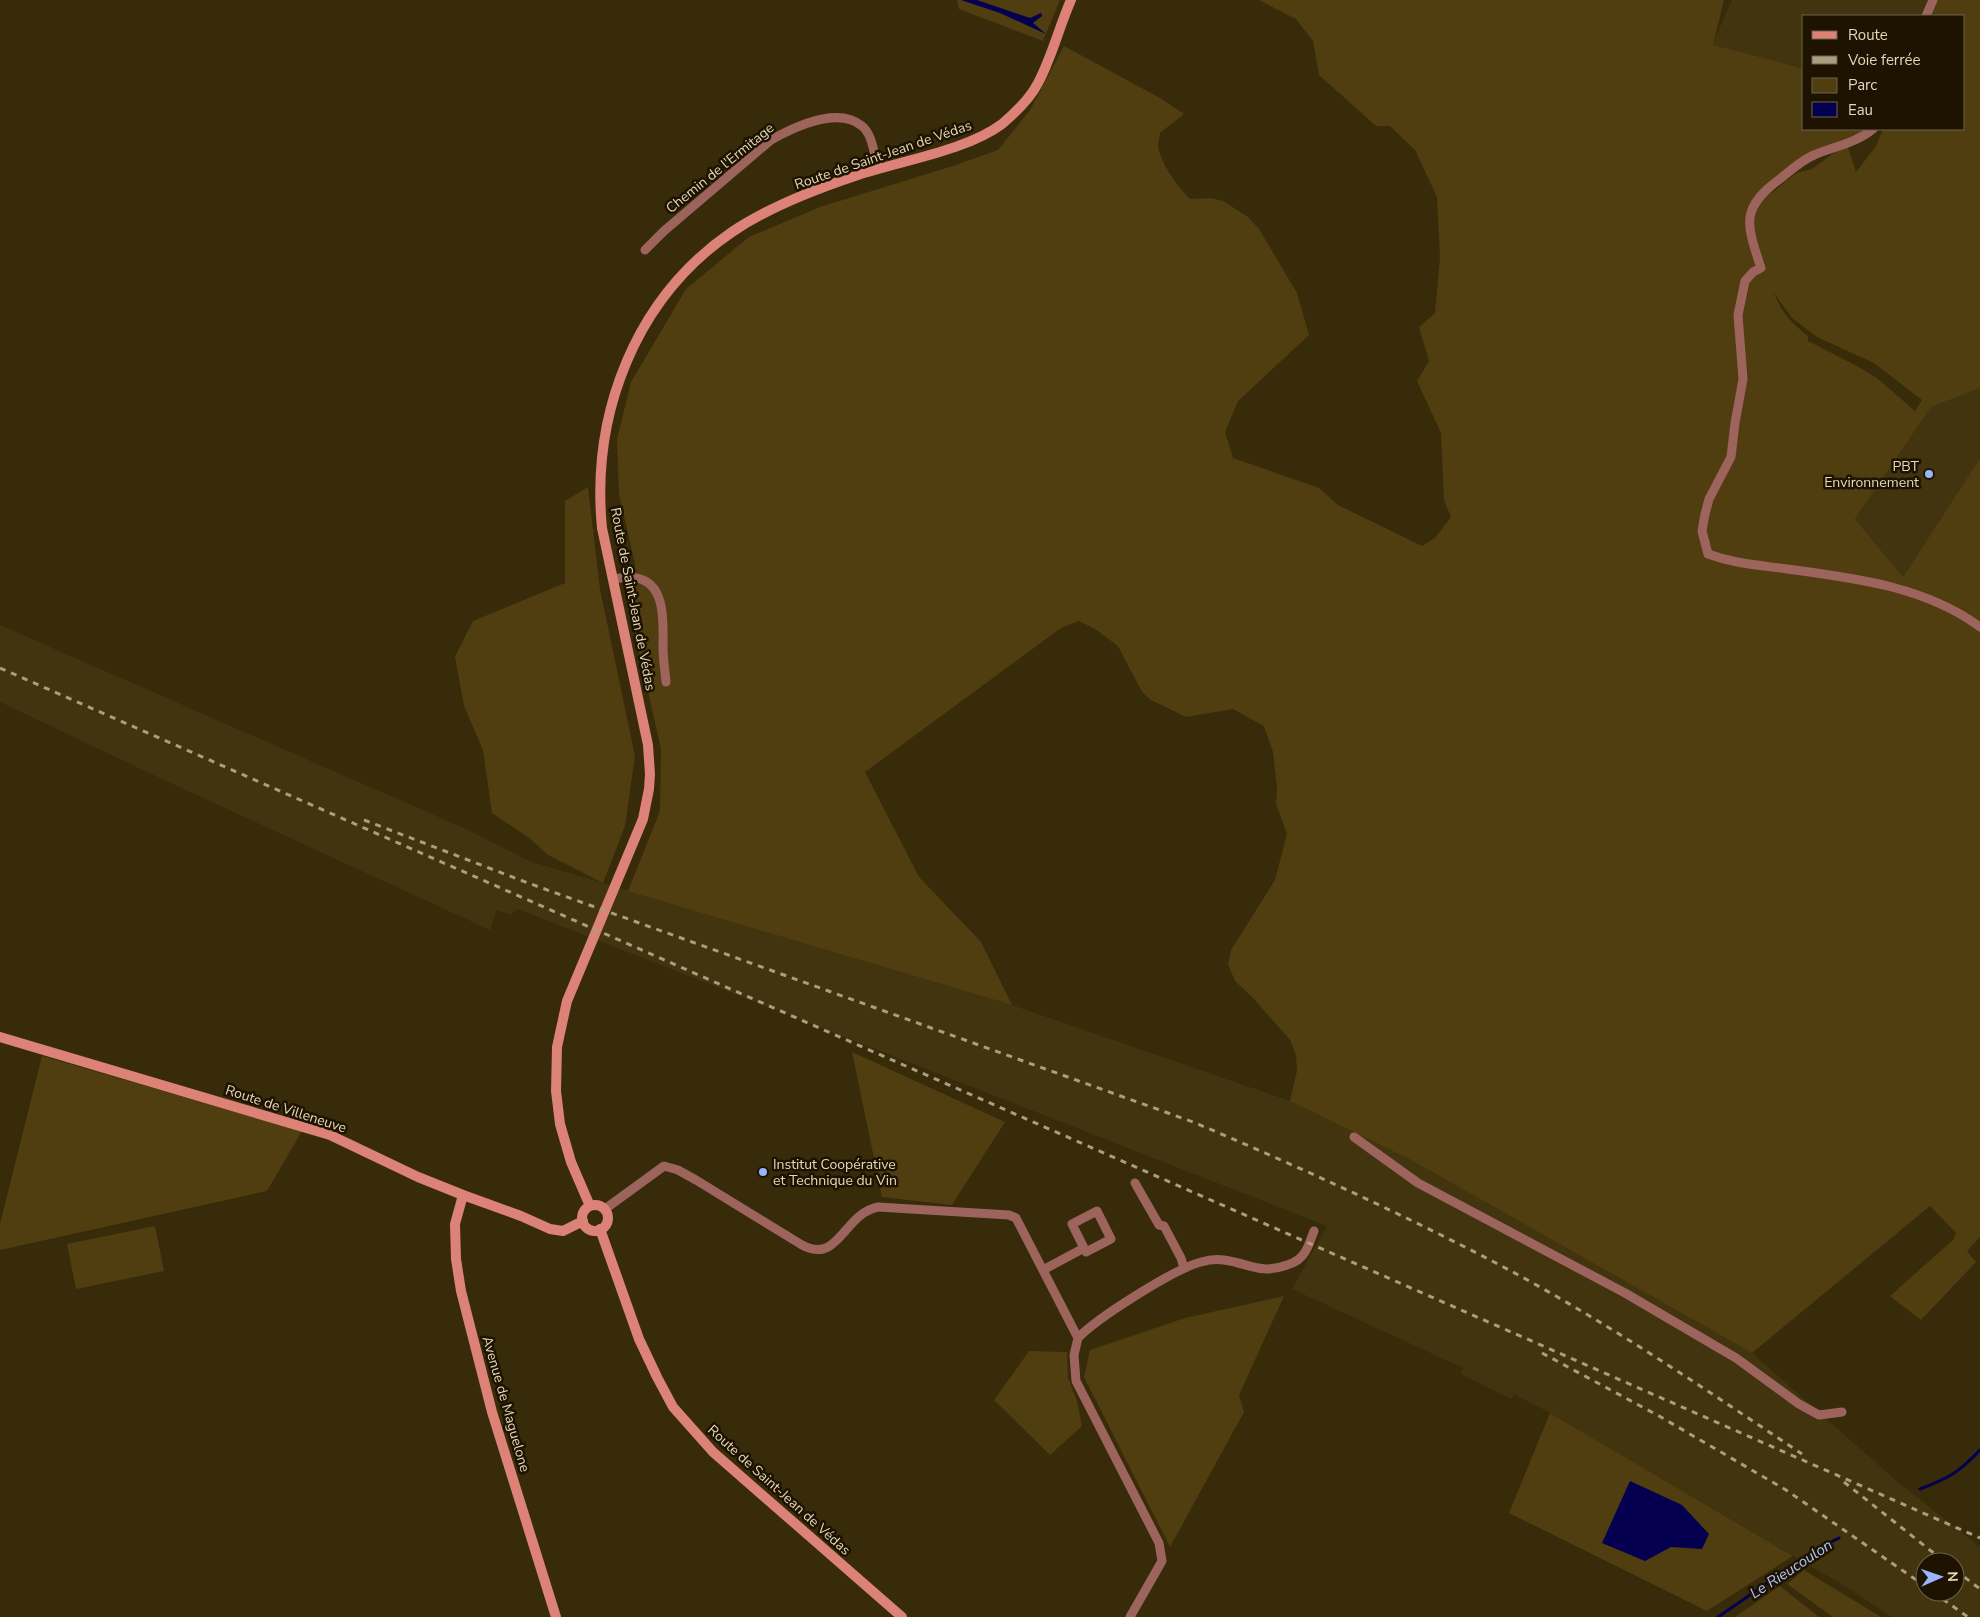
<svg xmlns="http://www.w3.org/2000/svg" width="1980" height="1617" viewBox="0 0 1980 1617" font-family="'Nunito Sans',sans-serif">
	<style>
		.built { fill: #42340e; fill-rule: evenodd }
		.green { fill: #503e10; fill-rule: evenodd }
		.water { fill: #04004f }
		.lines { fill: none; stroke-linecap: round; stroke-linejoin: round }
		.stream { stroke: #04004f; stroke-width: 3 }
		.street { stroke: #9d645d; stroke-width: 9 }
		.secondary { stroke: #dc8277; stroke-width: 10 }
		.rail { stroke: #aa9e7f; stroke-width: 3; stroke-dasharray: 6 6; stroke-linecap: butt }
		.poi-dot { fill: #99b5fd; stroke: #1d1300; stroke-width: 2 }
		.labels { text-anchor: middle; dominant-baseline: central; stroke-width: 5; stroke-linejoin: round; paint-order: stroke }
		.street-label { font-size: 14px; fill: #e5d8ba; stroke: #1d1300 }
		.poi-label { font-size: 14px; fill: #e5d8ba; stroke: #1d1300; text-anchor: end }
		.water-label { font-size: 15px; font-style: italic; fill: #afc5fa; stroke: #1d1300 }
	</style>
	<rect width="100%" height="100%" fill="#372b0a"/>
	<path class="built" d="M 1732,0 L 1936,0 L 1929,16 L 1804,16 L 1804,70 L 1794,66 L 1712,45 Z
		M 1980,388 L 1980,458 L 1903,577 L 1855,519 L 1931,407 Z
		M 0,625 L 464,828 L 529,861 L 1012,1005 L 1290,1101 L 1411,1160 L 1752,1353 L 1899,1483 L 1980,1547 L 1980,1617 L 1892,1617 L 1843,1585 L 1550,1413 L 1514,1394 L 1511,1399 L 1461,1374 L 1463,1368 L 1292,1289 L 1327,1226 L 518,909 L 510,915 L 497,910 L 490,930 L 164,780 L 0,702 ZM 1925,1562 L 1955,1562 L 1955,1592 L 1925,1592 Z"/>
	<path class="green" d="M 957,0 L 1060,0 L 1043,41 L 959,9 Z
		M 1259,0 L 1724,0 L 1713,45 L 1794,66 L 1804,70 L 1804,129 L 1864,129 L 1847,144 L 1856,172 L 1876,146 L 1883,129 L 1964,129 L 1964,16 L 1929,16 L 1936,0 L 1980,0 L 1980,388 L 1931,407 L 1855,519 L 1903,577 L 1980,458 L 1980,1237 L 1967,1251 L 1976,1262 L 1921,1320 L 1890,1296 L 1954,1239 L 1956,1233 L 1930,1206 L 1752,1353 L 1411,1160 L 1290,1101 L 1297,1071 L 1296,1055 L 1290,1040 L 1254,999 L 1235,981 L 1228,964 L 1231,950 L 1275,880 L 1287,834 L 1276,804 L 1277,788 L 1273,752 L 1264,726 L 1233,709 L 1186,717 L 1151,700 L 1142,692 L 1118,646 L 1095,629 L 1079,621 L 1061,628 L 865,772 L 919,877 L 981,942 L 1012,1005 L 628,891 L 660,811 L 661,749 L 626,594 L 635,564 L 619,494 L 617,439 L 631,382 L 686,289 L 749,237 L 820,207 L 956,165 L 998,150 L 1030,110 L 1064,46 L 1160,98 L 1184,114 L 1160,133 C 1160,136 1158,141 1158,144 C 1159,162 1178,187 1190,199 L 1211,198 L 1223,201 L 1248,217 L 1259,229 L 1297,293 L 1309,335 L 1238,401 L 1225,432 L 1233,458 L 1319,488 L 1338,505 L 1422,546 L 1435,538 L 1451,517 L 1444,500 L 1441,433 L 1417,381 L 1429,361 L 1419,327 L 1435,313 L 1440,258 L 1437,197 L 1415,150 L 1390,126 L 1376,126 L 1319,75 L 1313,41 L 1296,19 ZM 1843,146 L 1812,169 L 1796,173 L 1768,196 L 1792,170 ZM 1774,293 L 1792,318 L 1817,337 L 1874,363 L 1922,400 L 1915,411 L 1877,378 L 1857,366 L 1808,341 L 1808,336 C 1793,324 1781,312 1774,293 ZM 1832,571 L 1899,585 L 1932,602 L 1839,578 Z
		M 588,487 L 600,589 L 635,756 L 625,826 L 603,883 L 548,855 L 528,837 L 492,813 L 483,750 L 464,706 L 455,657 L 473,621 L 565,583 L 565,501 Z
		M 852,1052 L 1005,1122 L 952,1205 L 882,1197 Z
		M 42,1056 L 302,1131 L 267,1191 L 0,1250 L 0,1224 Z
		M 155,1226 L 164,1271 L 76,1289 L 67,1244 Z
		M 1284,1296 L 1239,1395 L 1244,1412 L 1170,1547 L 1084,1377 L 1090,1350 L 1185,1318 Z
		M 1029,1351 L 1067,1352 L 1068,1378 L 1077,1401 L 1082,1426 L 1050,1455 L 994,1400 Z
		M 1550,1413 L 1793,1556 L 1707,1611 L 1509,1513 Z
		M 1804,1570 L 1881,1617 L 1833,1617 L 1787,1584 Z
		M 1780,1586 L 1819,1617 L 1735,1617 Z"/>
	<path class="water" d="M 961,0 L 977,0 L 1030,18 L 1041,13 L 1042,16 L 1033,23 L 1046,34 L 1000,13 Z
		M 1630,1481 L 1682,1505 L 1709,1534 L 1702,1549 L 1671,1547 L 1645,1561 L 1602,1543 Z"/>
	<g class="lines">
		<path class="stream" d="M 1920,1489 C 1949,1478 1958,1473 1980,1450
			M 1718,1617 L 1817,1549 L 1839,1538"/>
		<path class="street" d="M 1926,16 L 1933,0
			M 1873,129 C 1856,143 1835,146 1814,155 C 1802,160 1791,170 1780,179 C 1739,209 1747,225 1761,268 L 1753,272 L 1745,281 L 1738,315 L 1743,379 L 1735,423 L 1731,457 L 1709,499 L 1705,514 L 1702,531 L 1708,554 C 1735,564 1759,565 1787,569 C 1853,578 1925,586 1980,627
			M 645,250 L 664,231 L 771,140 C 794,127 838,106 862,126 C 873,135 874,155 878,169
			M 613,579 C 620,578 629,577 636,578 C 667,583 663,625 663,647 C 663,659 665,671 666,682
			M 1354,1137 L 1418,1183 L 1625,1293 L 1736,1358 L 1799,1404 L 1819,1415 L 1842,1412
			M 1135,1183 L 1159,1225 L 1164,1226 L 1181,1258 L 1184,1268
			M 605,1209 L 664,1166 L 678,1170 L 696,1180 L 802,1245 C 839,1265 843,1214 878,1207 L 1009,1215 L 1016,1218 L 1078,1338 L 1074,1355 L 1076,1381 L 1159,1543 L 1162,1561 L 1130,1617
			M 1043,1270 L 1084,1248 L 1072,1224 L 1097,1211 L 1111,1239 L 1086,1252 L 1084,1248
			M 1078,1338 C 1097,1318 1174,1269 1201,1262 C 1208,1260 1216,1259 1224,1260 C 1248,1263 1260,1275 1287,1265 C 1294,1263 1301,1259 1305,1252 C 1309,1246 1311,1238 1314,1231"/>
		<path class="secondary" d="M 0,1037 L 330,1135 L 418,1177 L 463,1195 L 521,1216 L 550,1229 L 563,1231 L 583,1221
			M 463,1195 L 455,1224 L 456,1259 L 461,1291 L 492,1412 L 556,1617
			M582 1218a13 13 0 1 1 26 0a13 13 0 1 1-26 0Z
			M 590,1206 L 571,1162 L 560,1124 L 556,1091 L 557,1047 L 567,1001 L 643,819 L 649,789 L 650,774 L 648,745 L 602,528 C 591,414 635,298 732,232 C 769,207 813,190 855,176 C 899,161 966,151 1002,124 C 1015,113 1030,99 1038,83 C 1052,57 1059,27 1071,0
			M 600,1229 L 639,1339 L 657,1377 L 673,1407 L 713,1452 L 902,1617"/>
		<path class="rail" d="M 0,668 L 1980,1538
			M 364,820 L 528,883 L 1193,1122 C 1295,1165 1396,1211 1494,1262 C 1601,1318 1702,1387 1802,1454
			M 1542,1353 L 1659,1416 L 1786,1490 L 1925,1586
			M 1844,1482 L 1945,1562
			M 1955,1570 L 1980,1589
			M 1933,1592 L 1968,1617"/>
	</g>
	<g class="poi-dot">
		<circle cx="1929" cy="474" r="5"/>
		<circle cx="763" cy="1172" r="5"/>
	</g>
	<g class="labels">
		<g class="street-label">
			<text transform="translate(883 155) rotate(-19)">Route de Saint-Jean de Védas</text>
			<text transform="translate(720 168) rotate(-39)">Chemin de l'Ermitage</text>
			<text transform="translate(633 599) rotate(79)">Route de Saint-Jean de Védas</text>
			<text transform="translate(286 1109) rotate(18)">Route de Villeneuve</text>
			<text transform="translate(506 1404) rotate(74)">Avenue de Maguelone</text>
			<text transform="translate(779 1490) rotate(42)">Route de Saint-Jean de Védas</text>
		</g>
		<g class="poi-label">
			<text x="1919" y="466">PBT<tspan x="1919" dy="16">Environnement</tspan></text>
			<text x="773" y="1164" text-anchor="start">Institut Coopérative<tspan x="773" dy="16">et Technique du Vin</tspan></text>
		</g>
		<g class="water-label">
			<text transform="translate(1791 1569) rotate(-33)">Le Rieucoulon</text>
		</g>
	</g>
	<rect x="1802" y="15" width="162" height="115" fill="#1d1300" stroke="#6d624a"/>
	<rect x="1812" y="31" width="25" height="8" fill="#dc8277" stroke="#6d624a"/>
	<text x="1848" y="40" font-size="15" fill="#e5d8ba">Route</text>
	<rect x="1812" y="56" width="25" height="8" fill="#aa9e7f" stroke="#6d624a"/>
	<text x="1848" y="65" font-size="15" fill="#e5d8ba">Voie ferrée</text>
	<rect x="1812" y="78" width="25" height="15" fill="#503e10" stroke="#6d624a"/>
	<text x="1848" y="90" font-size="15" fill="#e5d8ba">Parc</text>
	<rect x="1812" y="102" width="25" height="15" fill="#04004f" stroke="#6d624a"/>
	<text x="1848" y="115" font-size="15" fill="#e5d8ba">Eau</text>
	<g transform="translate(1940 1577) rotate(88)"><circle r="24" fill="#1d1300" stroke="#6d624a"/>
	<path d="M0-4L9 19L0 12L-9 19Z" fill="#99b5fd"/>
	<text y="-8" font-size="14" font-weight="bold" text-anchor="middle" fill="#e5d8ba">N</text>
	</g>
</svg>
